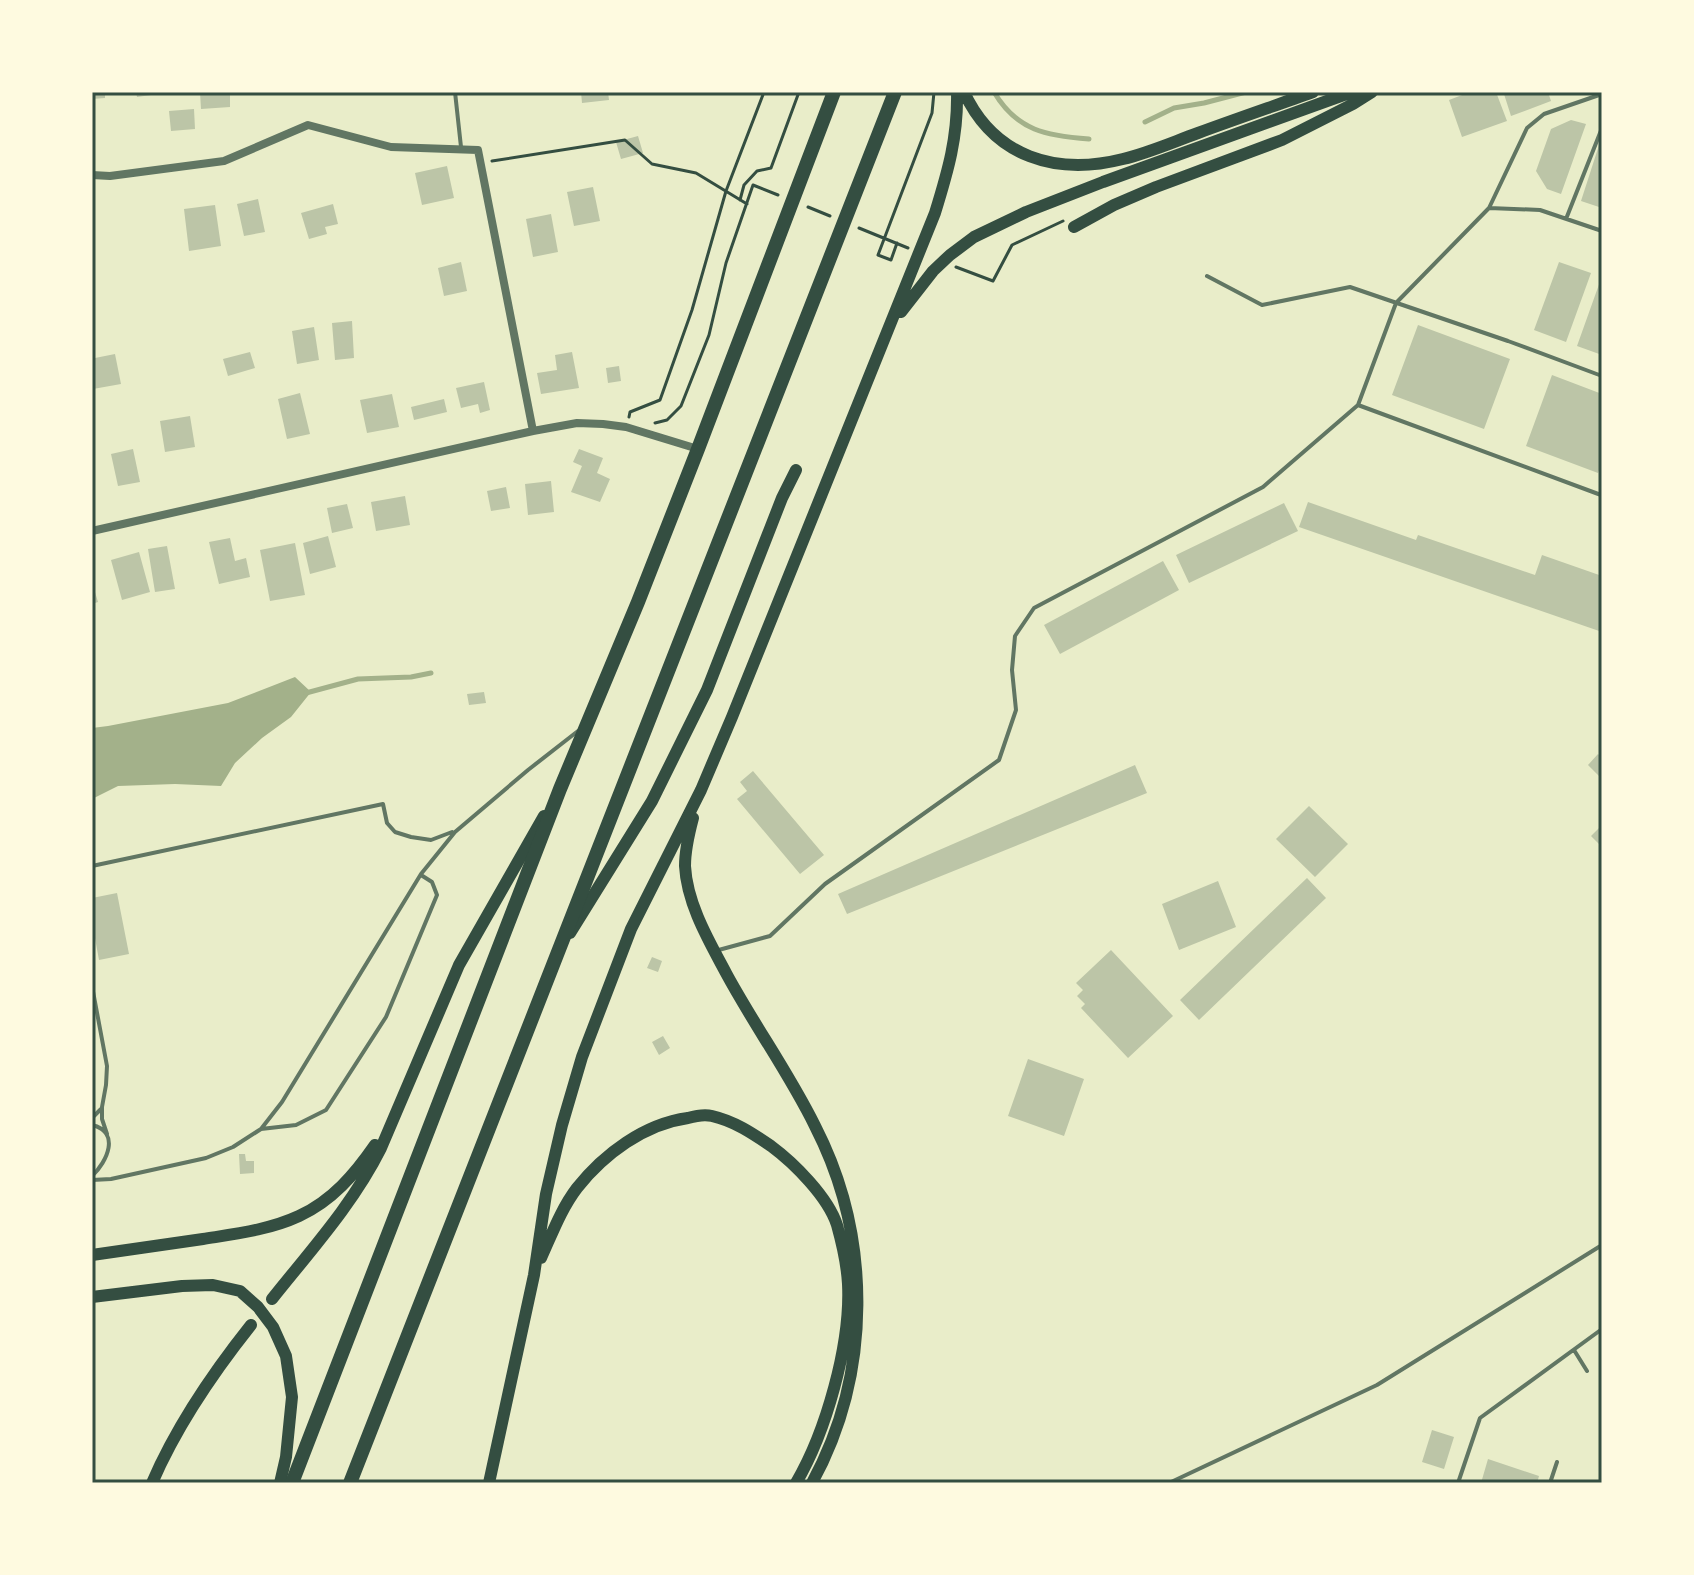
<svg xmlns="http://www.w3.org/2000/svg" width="1694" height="1575" viewBox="0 0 1694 1575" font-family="'Source Sans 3',sans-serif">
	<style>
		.water { fill: #a3b18a }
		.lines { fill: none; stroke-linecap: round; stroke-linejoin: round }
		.stream { stroke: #a3b18a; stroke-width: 5 }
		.building { fill: #bcc5a7 }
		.path { stroke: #344e41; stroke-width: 3 }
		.service { stroke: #617663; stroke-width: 4 }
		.minor { stroke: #617663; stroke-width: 8 }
		.secondary { stroke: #344e41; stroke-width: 12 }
		.trunk { stroke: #344e41; stroke-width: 14 }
		.neatline { fill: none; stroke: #344e41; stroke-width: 3 }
	</style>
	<rect width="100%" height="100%" fill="#e9edc9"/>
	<path class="water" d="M 295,677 L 311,692 L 291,717 L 262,738 L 235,763 L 221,786 L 175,784 L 118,786 L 92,799 L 92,728 L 108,726 L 228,703 Z"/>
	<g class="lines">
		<path class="stream" d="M 994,92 C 1017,131 1047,136 1089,139
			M 1145,122 L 1174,108 L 1204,103 L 1246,92
			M 306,693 L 358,679 L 411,677 L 431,673"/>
	</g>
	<path class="building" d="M 92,92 L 105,92 L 105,98 L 92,99 Z
		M 136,92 L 158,92 L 158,94 L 137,97 Z
		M 200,92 L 230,92 L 230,107 L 201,109 Z
		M 581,92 L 608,92 L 609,100 L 582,103 Z
		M 1470,92 L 1496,92 L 1507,121 L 1462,137 L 1449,100 Z
		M 1508,92 L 1548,92 L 1551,101 L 1511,116 L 1504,94 Z
		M 194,109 L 195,129 L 171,131 L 169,111 Z
		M 1571,120 L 1586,124 L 1561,194 L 1547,189 L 1536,171 L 1551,129 Z
		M 638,136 L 643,153 L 621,159 L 616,142 Z
		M 1601,139 L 1602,139 L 1602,208 L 1581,201 Z
		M 447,166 L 454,198 L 422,205 L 415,173 Z
		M 593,187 L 600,221 L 574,226 L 567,192 Z
		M 258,199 L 265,232 L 244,236 L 237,204 Z
		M 333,204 L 338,224 L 325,227 L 327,234 L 309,239 L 301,213 Z
		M 215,205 L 221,246 L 189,251 L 184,209 Z
		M 551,214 L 558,252 L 533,257 L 526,219 Z
		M 461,262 L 467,291 L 444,296 L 438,268 Z
		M 1559,262 L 1591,273 L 1566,342 L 1534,330 Z
		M 1602,276 L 1602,355 L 1577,346 Z
		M 352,321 L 354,358 L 335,360 L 332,323 Z
		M 1418,325 L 1510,359 L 1484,429 L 1392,395 Z
		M 314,327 L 319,360 L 297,364 L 292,331 Z
		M 92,351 L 93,351 L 95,358 L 115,354 L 121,384 L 93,389 Z
		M 250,352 L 255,368 L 228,376 L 223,359 Z
		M 572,352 L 579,388 L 541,394 L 537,373 L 557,370 L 555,355 Z
		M 619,366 L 621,381 L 608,383 L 606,368 Z
		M 1552,375 L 1602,394 L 1602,462 L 1598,473 L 1526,446 Z
		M 484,382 L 490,410 L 480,413 L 478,404 L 461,408 L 456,388 Z
		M 300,393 L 310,434 L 287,439 L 278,399 Z
		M 392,394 L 399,427 L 367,433 L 360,400 Z
		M 444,399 L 447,412 L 414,420 L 411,407 Z
		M 190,416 L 195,447 L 165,452 L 160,421 Z
		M 133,449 L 140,482 L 118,486 L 111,454 Z
		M 579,449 L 603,458 L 597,473 L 610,479 L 600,502 L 571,492 L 582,466 L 573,462 Z
		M 551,481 L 554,512 L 528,515 L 525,484 Z
		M 506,487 L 510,508 L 491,511 L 487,491 Z
		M 405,496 L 410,525 L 376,531 L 371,502 Z
		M 1308,502 L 1416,540 L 1418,535 L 1535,575 L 1542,555 L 1602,576 L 1602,632 L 1299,527 Z
		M 1284,503 L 1298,531 L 1189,583 L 1176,555 Z
		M 347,504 L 353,528 L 332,533 L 327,508 Z
		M 328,536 L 336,567 L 310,574 L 303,543 Z
		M 230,538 L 235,561 L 246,558 L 250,577 L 219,584 L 209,542 Z
		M 295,543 L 305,595 L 270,601 L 260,550 Z
		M 167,546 L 175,589 L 155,592 L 148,549 Z
		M 139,552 L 150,592 L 122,600 L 111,560 Z
		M 1163,561 L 1179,590 L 1060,654 L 1044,625 Z
		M 92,582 L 98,602 L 92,604 Z
		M 484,692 L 486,703 L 469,705 L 467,694 Z
		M 1598,754 L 1600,756 L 1602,754 L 1602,779 L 1588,765 Z
		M 1135,765 L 1147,793 L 847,914 L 838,894 Z
		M 753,771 L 824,855 L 800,874 L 737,799 L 747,791 L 740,782 Z
		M 1309,806 L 1348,844 L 1315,877 L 1276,839 Z
		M 1602,825 L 1602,847 L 1591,836 Z
		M 1307,878 L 1326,898 L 1199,1020 L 1180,1000 Z
		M 1218,881 L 1236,927 L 1179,950 L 1162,904 Z
		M 117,893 L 129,954 L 99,960 L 92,922 L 92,898 Z
		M 1111,950 L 1173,1016 L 1128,1058 L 1081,1008 L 1085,1004 L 1077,996 L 1083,990 L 1076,983 Z
		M 652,957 L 662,961 L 658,972 L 647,968 Z
		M 663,1036 L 670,1048 L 659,1055 L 652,1042 Z
		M 1028,1059 L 1084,1079 L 1064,1136 L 1008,1116 Z
		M 239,1154 L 245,1154 L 246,1161 L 254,1161 L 254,1173 L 240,1174 Z
		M 1432,1430 L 1454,1437 L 1444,1469 L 1422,1462 Z
		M 1488,1459 L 1539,1476 L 1537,1483 L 1481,1483 Z"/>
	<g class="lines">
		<path class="path" d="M 492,161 L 625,140 L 652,164 L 696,173 L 747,204
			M 740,200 L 744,185 L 757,171 L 771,168 L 799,92
			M 808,207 L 830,216
			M 859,228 L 908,248
			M 897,243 L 891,260 L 878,255 L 932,113 L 934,92
			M 956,267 L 993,281 L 1012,245 L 1063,221
			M 629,417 L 630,412 L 660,400 L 692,310 L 726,191 L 764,92
			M 655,423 L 667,420 L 681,406 L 709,335 L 726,263 L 753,185 L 778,195"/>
		<path class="service" d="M 455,92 L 461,147
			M 1489,208 L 1540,210 L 1602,231
			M 1566,219 L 1602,128
			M 1207,276 L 1262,305 L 1350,287 L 1508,341 L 1602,376
			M 1358,405 L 1396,303 L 1489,208 L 1527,128 L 1544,114 L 1602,94
			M 92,866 L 383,804 L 387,823 L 395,832 L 411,837 L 431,840 L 452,832
			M 715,951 L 770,936 L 825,884 L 999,760 L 1016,710 L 1012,670 L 1015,636 L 1034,608 L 1263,487 L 1358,405 L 1601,495 L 1602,493
			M 92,986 L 107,1066 L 106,1085 L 102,1107 L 102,1119 L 107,1134
			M 92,1118 L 101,1109
			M 92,1125 C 121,1132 107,1162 92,1176
			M 261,1129 L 296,1125 L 326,1110 L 386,1017 L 437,895 L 432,882 L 421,875
			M 92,1180 L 111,1179 L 206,1158 L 233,1147 L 261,1129 L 282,1102 L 421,874 L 455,832 L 528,770 L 578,731
			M 1574,1350 L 1587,1371
			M 1169,1483 L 1377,1385 L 1602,1245
			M 1458,1483 L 1480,1418 L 1602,1329
			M 1550,1483 L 1557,1462"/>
		<path class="minor" d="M 92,175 L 110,176 L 224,161 L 308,125 L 391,147 L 478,150 L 533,431
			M 92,531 L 533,431 L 577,423 L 603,424 L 626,427 L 698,449"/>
		<path class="secondary" d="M 964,92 C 994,157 1056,176 1123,159 C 1148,153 1173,142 1198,133 C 1236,119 1274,106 1313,92
			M 1074,227 L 1114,205 L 1156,187 L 1282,140 L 1353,104 L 1372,92
			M 901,312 L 933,271 L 950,255 L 974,237 L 1026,212 L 1103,182 L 1352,92
			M 693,818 C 689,833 685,850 685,866 C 687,904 709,941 726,973 C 754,1025 789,1073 815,1126 C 872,1237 872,1373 812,1483
			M 570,933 L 652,801 L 707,690 L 782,498 L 796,470
			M 92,1255 C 129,1250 166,1244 203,1239 C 234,1234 269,1230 299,1216 C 332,1201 355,1174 375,1145
			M 541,1258 C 552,1234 561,1209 577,1188 C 604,1154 644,1124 688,1118 C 695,1116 704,1114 712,1116 C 734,1121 752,1133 771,1146 C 794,1163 828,1197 837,1225 C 842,1243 847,1265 848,1284 C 851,1344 826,1432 796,1483
			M 92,1297 L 182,1286 L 213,1285 L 240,1291 L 258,1307 L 273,1327 L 286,1356 L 292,1397 L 286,1457 L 280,1483
			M 272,1299 C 311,1250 353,1204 381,1148 L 459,965 L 544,816
			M 152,1483 C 177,1425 212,1374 251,1325
			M 489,1483 L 534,1275 L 546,1194 L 562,1125 L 582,1057 L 631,929 L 701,790 L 732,717 L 935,213 C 948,171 958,137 957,92"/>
		<path class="trunk" d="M 292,1483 L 560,789 L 638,602 L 698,449 L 834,92
			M 350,1483 L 895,92"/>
	</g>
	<rect width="1694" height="1575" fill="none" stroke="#fefae0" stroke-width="188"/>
	<rect x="94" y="94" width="1506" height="1387" class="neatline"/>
</svg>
